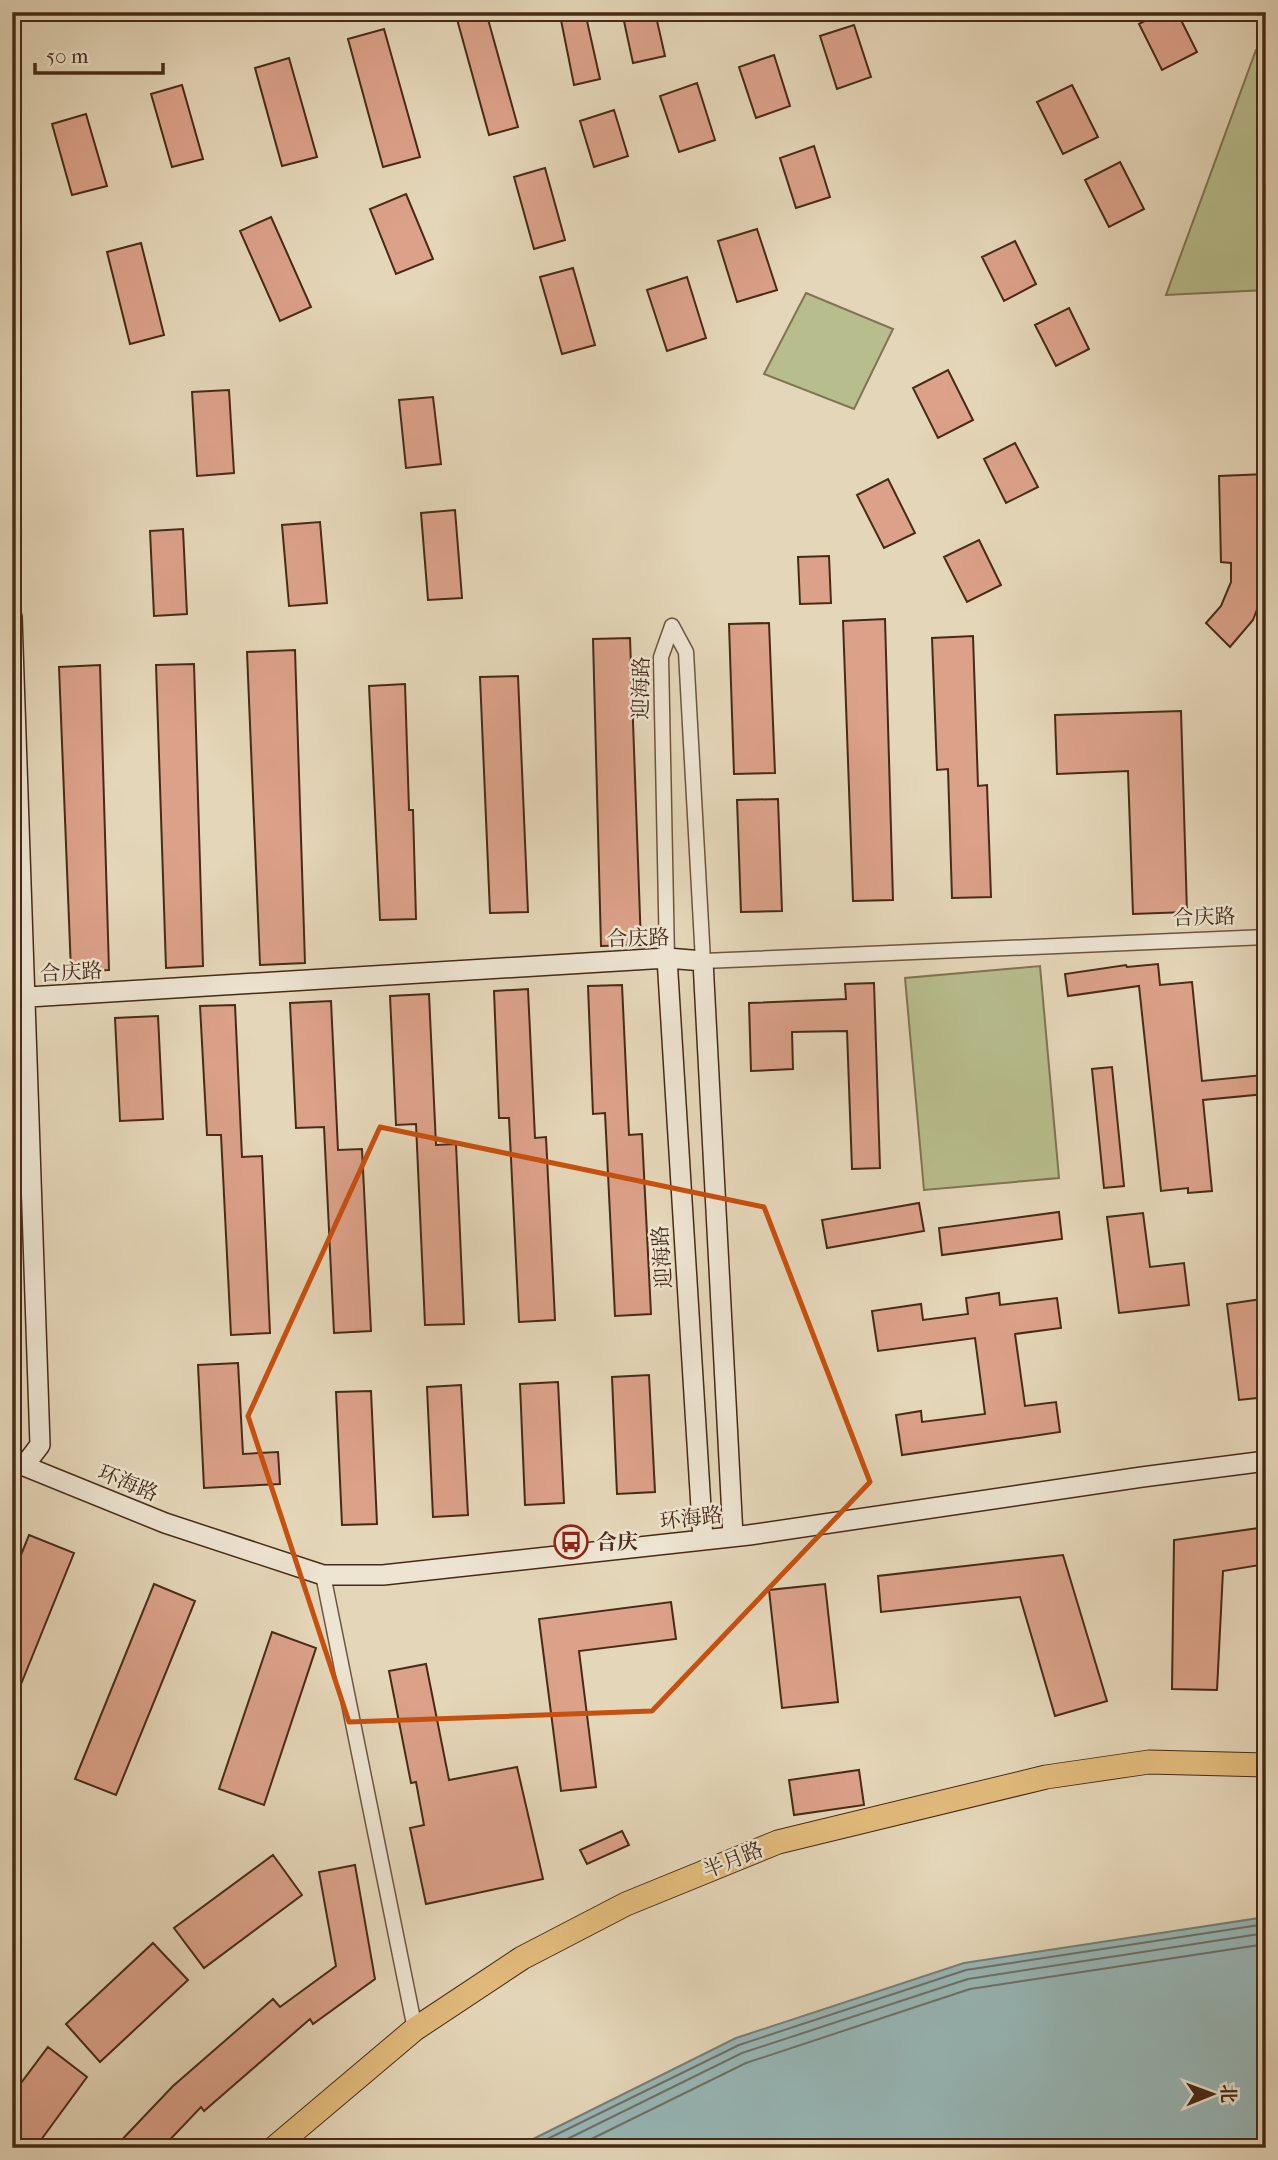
<svg xmlns="http://www.w3.org/2000/svg" width="1278" height="2160" viewBox="0 0 1278 2160" font-family="'IM FELL French Canon','Noto Serif SC',serif">
	<style>
		.green { fill: #b7bd8d; stroke: #807452; stroke-width: 2 }
		.water { fill: #97b7b7; stroke: #777f77; stroke-width: 2 }
		.lines { fill: none; stroke-linecap: round; stroke-linejoin: round }
		.shore { stroke: #707066; stroke-width: 2 }
		.building { fill: #dba189; stroke: #482a16; stroke-width: 2 }
		.street-casing { stroke: #6f553e; stroke-width: 17 }
		.secondary-casing { stroke: #482a16; stroke-width: 22 }
		.primary-casing { stroke: #482a16; stroke-width: 25 }
		.street { stroke: #ede4d1; stroke-width: 14 }
		.secondary { stroke: #ede4d1; stroke-width: 19 }
		.primary { stroke: #e2bb7c; stroke-width: 23 }
		.marked { fill: none; stroke: #c8500e; stroke-width: 5; stroke-linejoin: round }
		.labels { text-anchor: middle; dominant-baseline: central; stroke-width: 5; stroke-linejoin: round; paint-order: stroke }
		.street-label { font-size: 21px; fill: #482a16; stroke: #ede4d1 }
		.poi-label { font-size: 21px; font-weight: bold; fill: #482a16; stroke: #ede4d1; text-anchor: start }
	</style>
	<rect width="100%" height="100%" fill="#e4d6b8"/>
	<filter id="stains"><feTurbulence type="fractalNoise" baseFrequency=".00286" numOctaves="4"/><feColorMatrix values="0 0 0 0 .2 0 0 0 0 .09 0 0 0 0 .02 0 0 0 .5 -.17"/></filter>
	<radialGradient id="worn" r=".72"><stop offset=".6" stop-color="#630" stop-opacity="0"/><stop offset="1" stop-color="#630" stop-opacity=".3"/></radialGradient>
	<path class="green" d="M 1266,39 L 1266,290 L 1166,295 L 1256,50 Z
		M 806,293 L 893,329 L 854,409 L 764,374 Z
		M 1040,966 L 1059,1178 L 924,1190 L 905,978 Z"/>
	<path class="water" d="M 1266,1917 L 1266,2148 L 515,2148 L 736,2038 L 964,1963 Z"/>
	<g class="lines">
		<path class="shore" d="M 529,2148 L 739,2045 L 966,1970 L 1266,1924
			M 549,2148 L 742,2053 L 968,1979 L 1266,1933
			M 573,2148 L 746,2063 L 970,1989 L 1266,1944"/>
	</g>
	<path class="building" d="M 455,12 L 486,12 L 518,127 L 489,135 Z
		M 573,12 L 585,12 L 600,79 L 574,85 L 560,15 Z
		M 622,12 L 655,12 L 665,56 L 633,63 Z
		M 1161,12 L 1177,12 L 1197,52 L 1162,70 L 1139,24 Z
		M 854,25 L 871,77 L 837,89 L 820,36 Z
		M 384,29 L 420,157 L 383,167 L 348,39 Z
		M 774,55 L 790,106 L 756,118 L 739,67 Z
		M 289,58 L 317,157 L 282,166 L 255,68 Z
		M 697,83 L 715,140 L 679,152 L 660,96 Z
		M 182,85 L 203,159 L 172,167 L 151,94 Z
		M 1072,85 L 1098,137 L 1063,154 L 1037,102 Z
		M 614,110 L 628,156 L 594,167 L 580,121 Z
		M 86,114 L 107,186 L 72,195 L 52,124 Z
		M 814,146 L 830,197 L 796,208 L 780,158 Z
		M 1120,162 L 1144,209 L 1109,227 L 1085,180 Z
		M 545,168 L 565,240 L 534,249 L 514,177 Z
		M 406,194 L 433,259 L 396,274 L 370,209 Z
		M 271,217 L 311,307 L 280,321 L 240,231 Z
		M 757,229 L 777,290 L 737,302 L 718,241 Z
		M 1015,241 L 1036,284 L 1004,301 L 982,257 Z
		M 141,243 L 164,335 L 130,344 L 107,252 Z
		M 573,268 L 595,345 L 562,354 L 540,277 Z
		M 687,277 L 706,338 L 667,351 L 647,290 Z
		M 1069,308 L 1089,349 L 1056,366 L 1035,325 Z
		M 948,370 L 973,420 L 938,438 L 913,388 Z
		M 229,390 L 234,473 L 197,476 L 192,392 Z
		M 433,397 L 441,464 L 406,468 L 399,400 Z
		M 1015,443 L 1038,487 L 1006,503 L 984,459 Z
		M 1266,474 L 1264,591 L 1253,620 L 1230,647 L 1206,623 L 1221,606 L 1231,582 L 1231,563 L 1221,562 L 1219,476 Z
		M 888,479 L 915,533 L 884,548 L 857,495 Z
		M 455,510 L 462,598 L 428,600 L 421,513 Z
		M 320,522 L 327,603 L 289,606 L 282,525 Z
		M 183,529 L 187,614 L 154,616 L 150,531 Z
		M 979,540 L 1001,585 L 967,602 L 944,557 Z
		M 829,556 L 831,603 L 800,604 L 798,557 Z
		M 885,619 L 893,900 L 853,901 L 843,621 Z
		M 769,623 L 775,773 L 734,774 L 729,624 Z
		M 973,636 L 978,786 L 987,785 L 991,897 L 952,898 L 948,769 L 937,770 L 932,638 Z
		M 630,638 L 641,945 L 601,946 L 593,639 Z
		M 295,650 L 305,963 L 260,965 L 247,652 Z
		M 194,664 L 203,966 L 166,968 L 156,665 Z
		M 100,665 L 109,970 L 71,971 L 59,667 Z
		M 518,676 L 528,912 L 490,913 L 480,677 Z
		M 405,684 L 409,810 L 413,810 L 416,919 L 380,920 L 369,686 Z
		M 1181,711 L 1187,912 L 1133,914 L 1128,771 L 1057,774 L 1055,715 Z
		M 778,799 L 782,911 L 741,912 L 737,800 Z
		M 1158,964 L 1160,985 L 1192,982 L 1202,1081 L 1263,1075 L 1265,1094 L 1203,1100 L 1212,1191 L 1188,1193 L 1188,1188 L 1161,1191 L 1139,986 L 1068,996 L 1065,974 L 1126,965 L 1127,967 Z
		M 874,983 L 880,1168 L 852,1169 L 847,1031 L 792,1032 L 793,1069 L 751,1071 L 749,1003 L 846,999 L 845,984 Z
		M 622,985 L 629,1135 L 642,1134 L 651,1314 L 615,1316 L 605,1113 L 593,1114 L 588,986 Z
		M 528,989 L 535,1138 L 546,1137 L 555,1320 L 519,1322 L 509,1118 L 499,1118 L 494,991 Z
		M 429,994 L 436,1145 L 456,1144 L 464,1324 L 425,1325 L 416,1124 L 396,1125 L 390,996 Z
		M 331,1001 L 338,1150 L 362,1149 L 371,1331 L 334,1333 L 324,1127 L 296,1128 L 290,1003 Z
		M 235,1005 L 242,1157 L 262,1156 L 270,1333 L 231,1335 L 221,1135 L 207,1135 L 200,1006 Z
		M 158,1016 L 163,1119 L 120,1121 L 115,1018 Z
		M 1112,1067 L 1124,1186 L 1104,1188 L 1092,1069 Z
		M 919,1203 L 924,1231 L 827,1248 L 822,1220 Z
		M 1059,1212 L 1062,1239 L 942,1255 L 939,1228 Z
		M 1143,1213 L 1150,1267 L 1184,1263 L 1189,1305 L 1119,1313 L 1107,1217 Z
		M 999,1293 L 1000,1305 L 1057,1298 L 1061,1328 L 1015,1334 L 1025,1406 L 1056,1402 L 1060,1432 L 902,1455 L 896,1415 L 921,1411 L 922,1422 L 985,1414 L 975,1338 L 878,1351 L 872,1311 L 921,1304 L 923,1320 L 968,1314 L 966,1298 Z
		M 1262,1299 L 1266,1329 L 1266,1397 L 1239,1400 L 1227,1304 Z
		M 238,1363 L 243,1454 L 278,1452 L 280,1484 L 204,1488 L 198,1365 Z
		M 649,1375 L 655,1492 L 617,1494 L 612,1377 Z
		M 558,1382 L 564,1503 L 525,1505 L 520,1384 Z
		M 461,1385 L 468,1515 L 433,1517 L 427,1387 Z
		M 371,1391 L 377,1524 L 342,1525 L 336,1392 Z
		M 1266,1527 L 1266,1564 L 1223,1571 L 1217,1690 L 1172,1689 L 1174,1540 Z
		M 29,1535 L 74,1553 L 13,1704 L 12,1577 Z
		M 1063,1555 L 1107,1701 L 1055,1716 L 1020,1597 L 881,1612 L 878,1576 Z
		M 154,1584 L 195,1601 L 116,1795 L 75,1779 Z
		M 825,1584 L 838,1702 L 782,1708 L 769,1590 Z
		M 671,1602 L 676,1639 L 579,1651 L 596,1787 L 561,1791 L 539,1619 Z
		M 272,1632 L 316,1648 L 264,1805 L 219,1789 Z
		M 426,1664 L 449,1780 L 517,1767 L 543,1879 L 426,1904 L 410,1828 L 424,1825 L 416,1782 L 411,1783 L 389,1671 Z
		M 859,1770 L 864,1805 L 794,1815 L 789,1780 Z
		M 622,1831 L 629,1845 L 587,1864 L 580,1850 Z
		M 273,1855 L 302,1895 L 204,1968 L 174,1928 Z
		M 355,1865 L 375,1979 L 313,2024 L 310,2019 L 204,2111 L 201,2107 L 162,2148 L 114,2148 L 173,2086 L 273,1999 L 280,2007 L 336,1966 L 319,1872 Z
		M 153,1943 L 188,1980 L 100,2062 L 66,2024 Z
		M 48,2047 L 87,2077 L 35,2148 L 12,2148 L 12,2095 Z"/>
	<g class="lines">
		<defs>
			<path id="street" d="M 672,626 L 686,652 L 703,961 L 1266,937
				M 667,958 L 661,657 L 672,626
				M 323,1575 L 415,2029"/>
			<path id="secondary" d="M 12,617 L 40,1445 L 24,1466
				M 667,958 L 703,1540
				M 12,998 L 667,958 L 703,961 L 733,1536
				M 12,1461 L 165,1523 L 323,1575 L 383,1575 L 749,1535 L 1142,1477 L 1266,1461"/>
			<path id="primary" d="M 274,2148 L 415,2029 L 522,1958 L 626,1904 L 778,1842 L 1046,1777 L 1149,1762 L 1266,1765"/>
		</defs>
		<use href="#street" class="street-casing"/>
		<use href="#secondary" class="secondary-casing"/>
		<use href="#primary" class="primary-casing"/>
		<use href="#street" class="street"/>
		<use href="#secondary" class="secondary"/>
		<use href="#primary" class="primary"/>
	</g>
	<path class="marked" d="M 380,1127 L 764,1207 L 870,1482 L 652,1711 L 349,1722 L 248,1416 Z"/>
	<defs>
		<symbol id="bus-ring" viewBox="-11 -11 22 22"><circle r="9.5" fill="#ede4d1" stroke="#8f2418" stroke-width="1.5"/><path d="M-5-6H5V4H4V6H2V4H-2V6H-4V4H-5ZM-3.5-4V0h7V-4ZM-3.5 1.2v1.5H-2V1.2ZM2 1.2v1.5H3.5V1.2Z" fill="#8f2418"/></symbol>
	</defs>
	<g fill-rule="evenodd">
		<use href="#bus-ring" x="552" y="1523" width="38" height="38"/>
	</g>
	<g class="labels">
		<g class="street-label">
			<text transform="translate(641 688) rotate(-89)">迎海路</text>
			<text transform="translate(1204 917) rotate(-2)">合庆路</text>
			<text transform="translate(638 938) rotate(-2)">合庆路</text>
			<text transform="translate(71 972) rotate(-3)">合庆路</text>
			<text transform="translate(662 1257) rotate(-94)">迎海路</text>
			<text transform="translate(128 1483) rotate(22)">环海路</text>
			<text transform="translate(691 1518) rotate(-7)">环海路</text>
			<text transform="translate(733 1860) rotate(-22)">半月路</text>
		</g>
		<g class="poi-label">
			<text x="596" y="1542">合庆</text>
		</g>
	</g>
	<rect width="1278" height="2160" fill="none" stroke="#e4d6b8" stroke-width="42"/>
	<rect x="14" y="14" width="1250" height="2132" fill="none" stroke="#482a16" stroke-width="3.5"/>
	<rect x="21" y="21" width="1236" height="2118" fill="none" stroke="#482a16" stroke-width="2"/>
	<g transform="translate(1212 2094) rotate(89)" stroke="#ede4d1" stroke-width="5" paint-order="stroke">
	<path d="M0-5L12 26L0 18L-12 26Z" fill="#482a16"/>
	<text y="-10" font-size="19" font-weight="bold" text-anchor="middle" fill="#482a16">北</text>
	</g>
	<path d="M35 63v10h128v-10" fill="none" stroke="#482a16" stroke-width="3.5"/>
	<text x="46" y="63" font-size="21" fill="#482a16" stroke="#ede4d1" stroke-width="5" paint-order="stroke">50 m</text>
	<rect width="100%" height="100%" filter="url(#stains)"/>
	<rect width="100%" height="100%" fill="url(#worn)"/>
</svg>
